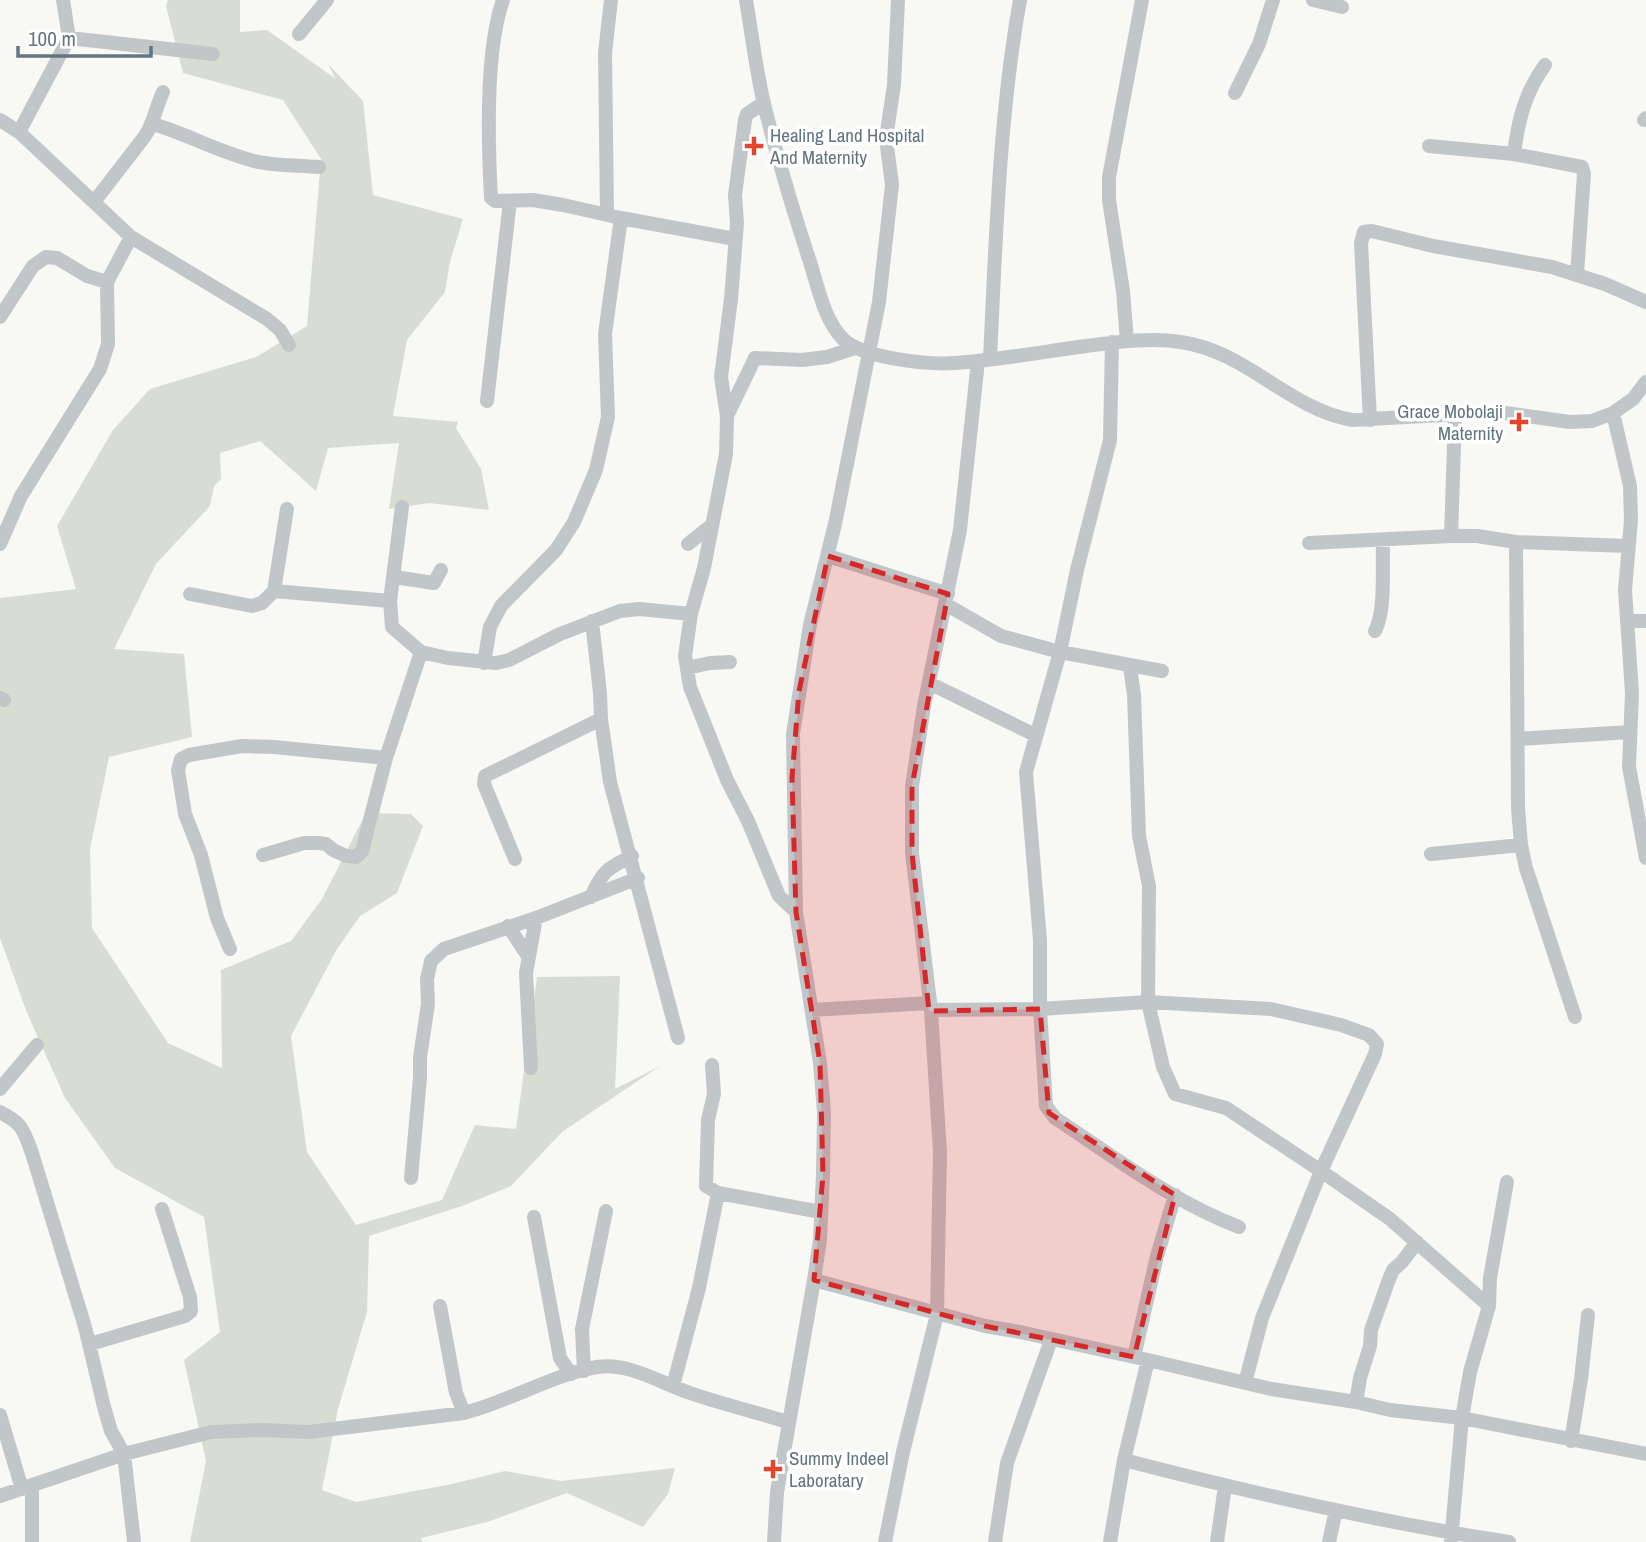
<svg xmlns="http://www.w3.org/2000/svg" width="1646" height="1542" viewBox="0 0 1646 1542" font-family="'Archivo Narrow',sans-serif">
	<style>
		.green { fill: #d8ddd4 }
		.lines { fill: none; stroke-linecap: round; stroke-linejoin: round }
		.minor { stroke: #c1c6c9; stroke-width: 14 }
		.marked { fill: #d62828; fill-opacity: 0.2; stroke: #d62828; stroke-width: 5; stroke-dasharray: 14 9; stroke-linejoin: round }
		.poi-dot { fill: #e3472b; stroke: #fff; stroke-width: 2.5 }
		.labels { text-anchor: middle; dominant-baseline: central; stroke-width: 7; stroke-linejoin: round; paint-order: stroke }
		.poi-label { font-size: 19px; fill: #637680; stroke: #fff; text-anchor: start }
	</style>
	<rect width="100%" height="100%" fill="#f8f8f5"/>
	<path class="green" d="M 168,0 L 240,0 L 240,32 L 267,30 L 336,79 L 328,64 L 363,101 L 373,195 L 463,219 L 450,262 L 445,292 L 407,340 L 393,416 L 458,422 L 456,428 L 481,469 L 489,510 L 429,503 L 389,509 L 399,443 L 328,448 L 316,491 L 260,441 L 220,453 L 221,479 L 214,486 L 210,506 L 156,564 L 114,649 L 184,654 L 192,737 L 109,757 L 90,849 L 92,928 L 168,1043 L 222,1068 L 221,970 L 291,941 L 322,899 L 366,813 L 411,814 L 423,826 L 397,893 L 360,916 L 337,949 L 291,1036 L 307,1152 L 356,1225 L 442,1200 L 475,1125 L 516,1129 L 537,977 L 620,976 L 615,1089 L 660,1066 L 562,1132 L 511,1186 L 462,1206 L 369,1236 L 367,1312 L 338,1409 L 322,1490 L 356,1502 L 452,1484 L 505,1471 L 561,1481 L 675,1468 L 668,1494 L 643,1527 L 567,1493 L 487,1522 L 421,1538 L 423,1542 L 190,1542 L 206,1461 L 184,1360 L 220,1332 L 204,1217 L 115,1168 L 65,1098 L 27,1013 L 0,938 L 0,598 L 76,589 L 57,526 L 113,430 L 150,389 L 256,357 L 307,326 L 321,159 L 283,100 L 183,73 L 166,6 Z"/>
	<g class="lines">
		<path class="minor" d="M 503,0 C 485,51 488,143 491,198 L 495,201 L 533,200 L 563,205 L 621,218 L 735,239
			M 746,0 C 752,35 756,70 764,104 C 777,157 793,210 810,262 C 818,287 824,320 843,339 C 862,358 928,365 955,363 C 999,360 1042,352 1086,346 C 1117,342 1150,337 1181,342 C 1248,352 1287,408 1352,420 L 1498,412 L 1570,422 L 1592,421 L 1613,413 L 1633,399 L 1646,382
			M 1313,0 L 1342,7
			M 299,34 L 327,0
			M 69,38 L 213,54
			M 1235,93 L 1259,44 L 1273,0
			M 764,103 L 747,114 L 745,120 L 735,195 L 737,223 L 731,299 L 721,377 L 727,417 L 726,454 L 704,568 L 691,614 L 685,656 L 690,687 L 727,780 L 748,821 L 779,896 L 796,912
			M 0,120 L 19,132 L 131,237 L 267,319 L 280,330 L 289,345
			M 1644,120 L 1646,118
			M 153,124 C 187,134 219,152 254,161 C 275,166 298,165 319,167
			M 19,132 L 69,38 L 63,0
			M 1429,146 L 1514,154 L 1582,167 L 1584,174 L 1577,274
			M 1514,154 C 1518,121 1525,92 1545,65
			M 94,202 L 145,136 C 154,122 156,107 163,92
			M 607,215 L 605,53 L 611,0
			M 0,317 L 33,266 L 46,257 L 57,258 L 87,276 L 107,282
			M 1127,341 L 1123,291 L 1109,200 L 1109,177 L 1142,0
			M 1112,342 L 1110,440 L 1077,570 L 1060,652 L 1026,772 L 1040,940 L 1040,1009 L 1046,1106 L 1055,1118 C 1114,1157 1173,1202 1239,1227
			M 990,358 C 996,239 999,117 1020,0
			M 487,401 L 510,201
			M 1613,413 L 1630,486 L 1631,520 L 1625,590 L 1632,693 L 1629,767 L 1646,858
			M 727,416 L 755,358 L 802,360 L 827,357 L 855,348
			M 1370,420 L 1361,243 L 1364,232 L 1372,231 L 1433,246 L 1552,267 L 1605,284 L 1646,302
			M 402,507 L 390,601 L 392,627 L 421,652 L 448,658 L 496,663 L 509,660 L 560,634 L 620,611 L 639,609 L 691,614
			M 1451,536 L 1455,415
			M 1516,542 L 1518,808 L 1521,845 L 1526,868 L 1575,1017
			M 1309,543 L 1451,536 L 1477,536 L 1516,542 L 1628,546
			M 0,544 L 21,496 L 100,369 L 108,344 L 107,282 L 131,237
			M 688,544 L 712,525
			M 828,556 L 948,594
			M 394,577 L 434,583 L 441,570
			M 274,591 L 390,601
			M 190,594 L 252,606 L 262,603 L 274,591 L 287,509
			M 947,605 L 1001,636 L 1060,652 L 1162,671
			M 592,621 L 600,693 L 601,719 L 610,782 L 678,1038
			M 1627,621 L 1646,621
			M 1375,631 C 1386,611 1382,565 1383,540
			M 484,663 L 490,627 L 501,606 L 556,550 L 574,522 L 596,470 L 608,417 L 605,334 L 621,218
			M 1130,667 L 1134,695 L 1139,836 L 1149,886 L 1148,1002 L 1163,1067 L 1175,1094 L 1226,1108 L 1321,1171 L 1390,1219 L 1489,1306 L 1470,1372 L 1462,1418 L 1451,1542
			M 687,668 L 710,663 L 730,662
			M 929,683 L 1035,735
			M 0,698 L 4,700
			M 1518,739 L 1630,732
			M 1431,854 L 1521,845
			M 263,855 L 304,843 L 318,843 L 326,844 L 333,850 L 346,856 L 356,857 L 362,851 L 386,758 L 421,652
			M 515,859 L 484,784 L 485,776 L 601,719
			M 591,897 C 602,871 608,868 632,856
			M 508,926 L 528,956
			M 230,949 L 217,918 L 201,855 L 185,814 L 178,770 L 181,759 L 189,755 L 242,746 L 274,747 L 386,758
			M 812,1010 L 929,1003
			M 931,1010 L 1040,1009 L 1148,1002 L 1271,1009 L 1341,1025 L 1369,1035 L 1377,1044 L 1375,1054 L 1321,1171 L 1262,1318 L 1245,1383
			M 712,1065 L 714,1094 L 708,1120 L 706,1186 L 718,1193
			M 531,1068 L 526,973 L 536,918
			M 0,1089 L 37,1045
			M 0,1112 C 23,1124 23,1129 32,1153 L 85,1327 L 104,1407 L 111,1431 L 124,1454 L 134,1542
			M 411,1178 L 420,1078 L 420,1057 L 428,1004 L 427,979 L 431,961 L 444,949 L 536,918 L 638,878
			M 534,1217 L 560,1358 L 571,1374
			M 814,1280 L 985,1326 L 1020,1332 L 1148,1360 L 1124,1460 L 1110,1542
			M 440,1306 L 456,1393 L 464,1413
			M 1489,1306 L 1490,1278 L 1507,1182
			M 90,1344 L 185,1316 L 191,1311 L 190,1297 L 162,1209
			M 1134,1357 L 1157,1256 L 1175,1195
			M 1148,1360 L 1271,1389 L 1356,1402 L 1390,1410 L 1462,1418 L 1646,1454
			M 584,1371 L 582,1329 L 606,1211
			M 673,1386 L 699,1288 L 718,1193 L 821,1212
			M 1356,1402 L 1360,1378 L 1370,1346 L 1371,1330 L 1388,1282 L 1393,1270 L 1402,1262 L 1417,1242
			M 0,1415 L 22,1489
			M 1571,1441 L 1581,1379 L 1588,1315
			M 1124,1460 C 1251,1493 1379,1522 1509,1542
			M 0,1496 L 124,1454 L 211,1432 L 262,1430 L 308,1432 L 464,1413 C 508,1402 554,1374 597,1367 C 628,1362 661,1383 690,1393 C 722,1404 755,1412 788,1422
			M 32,1542 L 32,1486
			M 774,1542 L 777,1492 L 814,1280 L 820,1240 L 823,1175 L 824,1112 L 820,1063 L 796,912 L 793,734 L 810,625 L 835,524 L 879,302 L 892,185 L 886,138 L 894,85 L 898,0
			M 885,1542 L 903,1452 L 937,1314 L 940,1152 L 931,1010 L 912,853 L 912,786 L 924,706 L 960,530 L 978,361
			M 995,1542 L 1007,1463 L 1051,1340
			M 1217,1542 L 1225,1486
			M 1329,1542 L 1336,1510"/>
	</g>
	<path class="marked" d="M 828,556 L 948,594 L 912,786 L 912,853 L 929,1011 L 1040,1009 L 1049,1113 L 1175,1195 L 1134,1357 L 985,1326 L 814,1280 L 823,1175 L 820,1063 L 796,912 L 792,778 L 799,691 Z"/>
	<g class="poi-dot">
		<path d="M750.5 135.5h7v7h7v7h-7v7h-7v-7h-7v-7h7z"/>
		<path d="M1515.5 411.5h7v7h7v7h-7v7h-7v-7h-7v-7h7z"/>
		<path d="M769.5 1458.5h7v7h7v7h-7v7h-7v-7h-7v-7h7z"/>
	</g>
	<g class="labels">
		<g class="poi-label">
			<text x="770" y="135">Healing Land Hospital<tspan x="770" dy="22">And Maternity</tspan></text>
			<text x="1503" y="411" text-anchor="end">Grace Mobolaji<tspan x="1503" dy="22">Maternity</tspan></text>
			<text x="789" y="1458">Summy Indeel<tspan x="789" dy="22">Laboratary</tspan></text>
		</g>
	</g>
	<path d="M18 46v10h133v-10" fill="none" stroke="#637680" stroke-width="3.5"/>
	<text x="28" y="46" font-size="21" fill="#637680" stroke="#ffffff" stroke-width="5" paint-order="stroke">100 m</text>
</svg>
